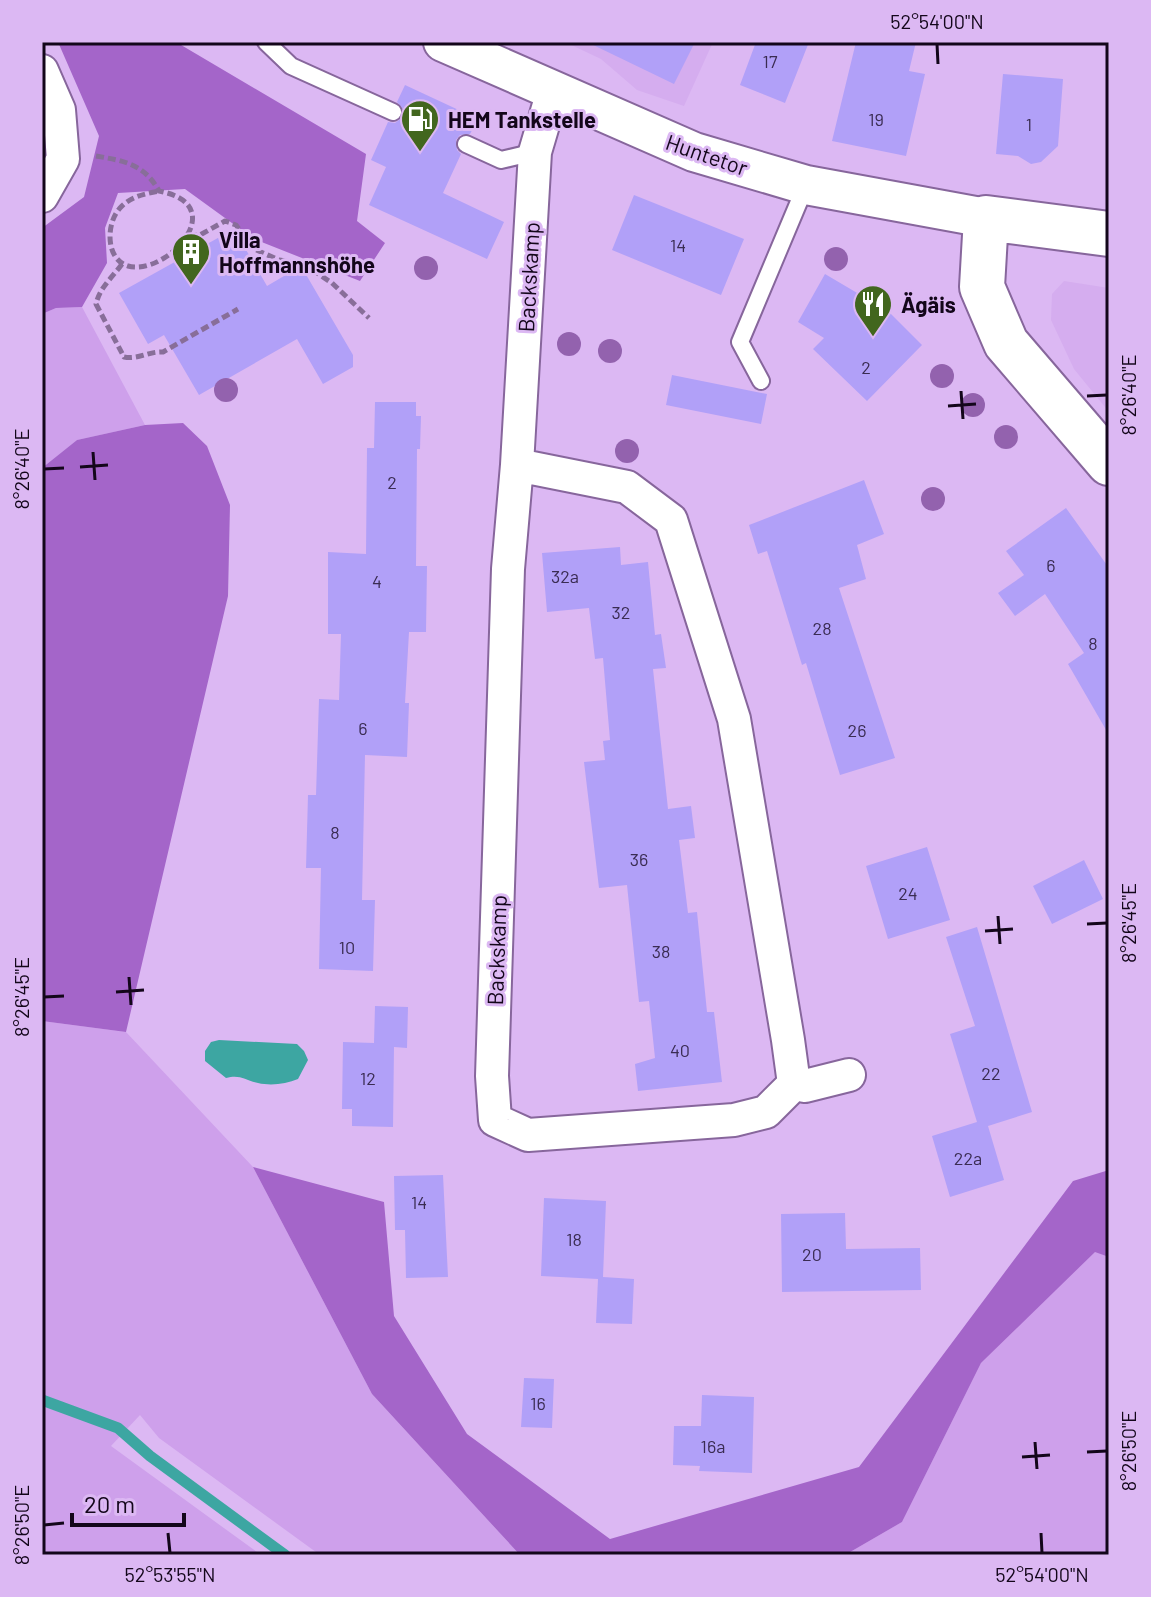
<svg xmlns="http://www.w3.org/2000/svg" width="1151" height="1597" viewBox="0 0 1151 1597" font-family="Barlow,sans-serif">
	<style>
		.built { fill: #d5adef }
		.green { fill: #cea0eb }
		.forest { fill: #a465c9 }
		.water { fill: #3da6a2 }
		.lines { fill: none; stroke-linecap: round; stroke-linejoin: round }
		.stream { stroke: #3da6a2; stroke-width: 11 }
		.building { fill: #b1a0f8 }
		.service-casing { stroke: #87669c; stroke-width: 20 }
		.minor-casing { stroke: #87669c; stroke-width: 36 }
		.tertiary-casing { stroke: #87669c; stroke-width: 42 }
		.secondary-casing { stroke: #87669c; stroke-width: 48 }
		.path { stroke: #886e99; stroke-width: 5; stroke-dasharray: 8 4; stroke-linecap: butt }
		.service { stroke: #fff; stroke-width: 16 }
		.minor { stroke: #fff; stroke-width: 32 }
		.tertiary { stroke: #fff; stroke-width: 38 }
		.secondary { stroke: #fff; stroke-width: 44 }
		.tree { fill: #9362ae }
		.ticks { fill: none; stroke: #13061a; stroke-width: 3 }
		.labels { text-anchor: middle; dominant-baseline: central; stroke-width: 6; stroke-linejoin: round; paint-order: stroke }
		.number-label { font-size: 18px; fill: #3a2c52 }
		.poi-label { font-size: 22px; font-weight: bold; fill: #13061a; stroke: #dcb8f3; text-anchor: start }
		.street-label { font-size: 22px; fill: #13061a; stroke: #dcb8f3 }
		.neatline { fill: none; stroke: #13061a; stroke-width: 3 }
		.ticks-label { font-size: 20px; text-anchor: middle; fill: #13061a }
	</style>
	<rect width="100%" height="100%" fill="#dcb8f3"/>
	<path class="built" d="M 565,42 L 713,42 L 684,106 L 637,90 L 601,59 Z
		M 1064,281 L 1109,288 L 1109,412 L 1074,369 L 1051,320 L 1052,294 Z"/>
	<path class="green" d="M 82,307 L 145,425 L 77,440 L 42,468 L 42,314 L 56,308 Z
		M 42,1021 L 126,1032 L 253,1167 L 372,1394 L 520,1555 L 320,1555 L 159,1438 L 140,1415 L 111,1446 L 261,1555 L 42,1555 Z
		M 1095,1251 L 1109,1257 L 1109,1555 L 845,1555 L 902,1522 L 981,1363 Z"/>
	<path class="forest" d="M 58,42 L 176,42 L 366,154 L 357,221 L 385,243 L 360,281 L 254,239 L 185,189 L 118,193 L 105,228 L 107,263 L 82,307 L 56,308 L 42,314 L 42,228 L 84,197 L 99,136 Z
		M 183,423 L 207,446 L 230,505 L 228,596 L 126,1032 L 42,1021 L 42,468 L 77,440 L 145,425 Z
		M 253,1167 L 384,1202 L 394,1316 L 467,1434 L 610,1539 L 859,1467 L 1073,1181 L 1109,1170 L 1109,1257 L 1095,1252 L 981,1363 L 902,1522 L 845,1555 L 520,1555 L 372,1394 Z"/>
	<path class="water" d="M 219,1040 L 297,1044 L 304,1051 L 308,1060 L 298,1079 C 286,1084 271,1086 258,1083 C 245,1080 240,1074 226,1078 L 205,1061 L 205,1051 L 211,1042 Z"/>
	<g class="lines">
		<path class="stream" d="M 42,1400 L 118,1428 L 150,1456 L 285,1555"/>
	</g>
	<path class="building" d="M 587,42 L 695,42 L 674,84 Z
		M 756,42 L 809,42 L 785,103 L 740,85 Z
		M 856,42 L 916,42 L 909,71 L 925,74 L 906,156 L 832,141 Z
		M 1003,74 L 1063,79 L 1058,146 L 1041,162 L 1031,164 L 1018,156 L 996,154 Z
		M 405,85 L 478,119 L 470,134 L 460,135 L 456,140 L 457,150 L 461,154 L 443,193 L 504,222 L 487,259 L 369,205 L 386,167 L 371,160 L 388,122 L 395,123 L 403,117 L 404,110 L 397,102 Z
		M 634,195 L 744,239 L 721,295 L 612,250 Z
		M 234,229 L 267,286 L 301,266 L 353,355 L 353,367 L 323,384 L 297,339 L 199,395 L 164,335 L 148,344 L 119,293 Z
		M 825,274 L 864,297 L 869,292 L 922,345 L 867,401 L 813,349 L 824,338 L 798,322 Z
		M 672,375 L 767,394 L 761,424 L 666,405 Z
		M 375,402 L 416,402 L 416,416 L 421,416 L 420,449 L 417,449 L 416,566 L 427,566 L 426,632 L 409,632 L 405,703 L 409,703 L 407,757 L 365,755 L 362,900 L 375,900 L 373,971 L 319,969 L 321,868 L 306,868 L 308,795 L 316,795 L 319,699 L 339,700 L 341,634 L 328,634 L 328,552 L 366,554 L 367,448 L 374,448 Z
		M 864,480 L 884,534 L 857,545 L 866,579 L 839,588 L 895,758 L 840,775 L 806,663 L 802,665 L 767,551 L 758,554 L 749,525 Z
		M 1066,508 L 1109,568 L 1109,735 L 1068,664 L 1084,653 L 1045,594 L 1015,616 L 998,593 L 1024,575 L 1006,551 Z
		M 620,547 L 621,565 L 648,562 L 655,635 L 661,634 L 666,668 L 653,669 L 668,809 L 691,806 L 695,838 L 679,840 L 688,913 L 697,912 L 707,1012 L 714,1012 L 722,1082 L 638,1091 L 635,1064 L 655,1058 L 649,1001 L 639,1002 L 627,885 L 599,888 L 584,762 L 605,760 L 603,741 L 610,740 L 603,658 L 595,659 L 589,608 L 547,612 L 542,553 Z
		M 927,847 L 950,920 L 888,939 L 866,866 Z
		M 1084,860 L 1103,899 L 1052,924 L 1033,886 Z
		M 977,927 L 1032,1112 L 988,1126 L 1004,1180 L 950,1197 L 932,1136 L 977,1122 L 950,1034 L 975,1026 L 946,937 Z
		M 375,1006 L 408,1007 L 407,1048 L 394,1047 L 393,1127 L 352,1126 L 352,1109 L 342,1109 L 343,1042 L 374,1043 Z
		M 443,1175 L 448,1277 L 406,1278 L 405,1230 L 395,1230 L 394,1176 Z
		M 544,1198 L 606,1201 L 603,1277 L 634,1279 L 632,1324 L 596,1323 L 598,1279 L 541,1276 Z
		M 845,1213 L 846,1249 L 920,1248 L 921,1290 L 782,1292 L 781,1214 Z
		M 524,1378 L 554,1379 L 552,1428 L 521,1427 Z
		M 702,1395 L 754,1397 L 752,1473 L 699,1471 L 700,1466 L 673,1465 L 674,1426 L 701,1426 Z"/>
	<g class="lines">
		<defs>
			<path id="service" d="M 266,42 L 291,66 L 393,112
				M 466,144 L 501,160 L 535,152
				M 761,381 L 740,342 L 806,185"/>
			<path id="minor" d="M 42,71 L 59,110 L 63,159 L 42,196
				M 517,465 L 508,569 L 492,1076 L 495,1120 L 528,1135 L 734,1120 L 766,1112 L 794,1084 L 788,1040 L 734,719 L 671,520 L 627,487 L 517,465 L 535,152 L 553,91
				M 794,1084 L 805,1086 L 849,1075"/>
			<path id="tertiary" d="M 443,42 L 694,152 L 806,185 L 986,218"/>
			<path id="secondary" d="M 1109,234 L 986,218 L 982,287 L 1006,343 L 1109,463"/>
		</defs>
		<use href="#service" class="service-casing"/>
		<use href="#minor" class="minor-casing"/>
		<use href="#tertiary" class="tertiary-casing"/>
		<use href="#secondary" class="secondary-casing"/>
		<path class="path" d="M 96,156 C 125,161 144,164 159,191 C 234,205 165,277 128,266 C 105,259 106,223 120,208 C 131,196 145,194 159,191
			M 189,236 L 200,235 L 225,221 L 236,225 L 254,249 L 279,260 L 302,263 L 332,283 L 369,318
			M 122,264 C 112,278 100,287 96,304 L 124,357 C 138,360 149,351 163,352 L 238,309"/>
		<use href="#service" class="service"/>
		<use href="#minor" class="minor"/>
		<use href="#tertiary" class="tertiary"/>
		<use href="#secondary" class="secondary"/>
	</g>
	<g class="tree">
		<circle cx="836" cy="259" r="12"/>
		<circle cx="426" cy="268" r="12"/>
		<circle cx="569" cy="344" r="12"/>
		<circle cx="610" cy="351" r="12"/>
		<circle cx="942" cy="376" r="12"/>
		<circle cx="226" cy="390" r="12"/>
		<circle cx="973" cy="405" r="12"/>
		<circle cx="1006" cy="437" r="12"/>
		<circle cx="627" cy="451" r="12"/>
		<circle cx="933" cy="499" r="12"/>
	</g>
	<path class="ticks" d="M 937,44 L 938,64M 961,391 L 963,419M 1087,396 L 1107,395M 948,406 L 976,404M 93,452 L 95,480M 80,467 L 108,465M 44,469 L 64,468M 998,916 L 1000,944M 1087,924 L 1107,923M 985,931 L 1013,929M 129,977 L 131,1005M 116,992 L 144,990M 44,997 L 64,996M 1035,1442 L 1037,1469M 1087,1452 L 1107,1451M 1022,1457 L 1050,1455M 44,1525 L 64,1523M 168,1533 L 170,1553M 1041,1533 L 1042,1553"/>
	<defs>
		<symbol id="fuel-pin" viewBox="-11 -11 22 30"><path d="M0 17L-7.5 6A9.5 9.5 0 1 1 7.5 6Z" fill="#42661e" stroke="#dcb8f3"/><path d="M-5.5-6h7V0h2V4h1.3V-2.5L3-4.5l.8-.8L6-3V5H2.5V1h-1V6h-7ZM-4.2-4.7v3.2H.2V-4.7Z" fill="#fff"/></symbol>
		<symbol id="building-pin" viewBox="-11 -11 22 30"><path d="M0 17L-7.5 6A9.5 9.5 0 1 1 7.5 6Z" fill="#42661e" stroke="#dcb8f3"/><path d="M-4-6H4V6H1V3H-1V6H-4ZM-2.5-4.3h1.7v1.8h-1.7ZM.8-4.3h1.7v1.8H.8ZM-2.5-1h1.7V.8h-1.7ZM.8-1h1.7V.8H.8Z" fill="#fff"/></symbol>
		<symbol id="restaurant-pin" viewBox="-11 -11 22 30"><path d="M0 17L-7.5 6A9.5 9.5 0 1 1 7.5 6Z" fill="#42661e" stroke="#dcb8f3"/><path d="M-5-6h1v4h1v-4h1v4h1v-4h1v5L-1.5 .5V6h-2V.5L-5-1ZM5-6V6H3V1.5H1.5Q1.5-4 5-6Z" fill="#fff"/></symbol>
	</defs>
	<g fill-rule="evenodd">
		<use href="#fuel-pin" x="398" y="97" width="44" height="60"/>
		<use href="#building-pin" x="169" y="230" width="44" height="60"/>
		<use href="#restaurant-pin" x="851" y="282" width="44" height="60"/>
	</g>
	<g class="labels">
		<g class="number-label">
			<text x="770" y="61">17</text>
			<text x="876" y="119">19</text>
			<text x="1029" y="124">1</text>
			<text x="678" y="245">14</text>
			<text x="866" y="367">2</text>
			<text x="392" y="482">2</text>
			<text x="1051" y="565">6</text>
			<text x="565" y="576">32a</text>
			<text x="377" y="581">4</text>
			<text x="621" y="612">32</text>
			<text x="822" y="628">28</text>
			<text x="1093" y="643">8</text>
			<text x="363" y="728">6</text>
			<text x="857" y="730">26</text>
			<text x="335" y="832">8</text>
			<text x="639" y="859">36</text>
			<text x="908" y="893">24</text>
			<text x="347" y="947">10</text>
			<text x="661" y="951">38</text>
			<text x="680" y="1050">40</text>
			<text x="991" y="1073">22</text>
			<text x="368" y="1078">12</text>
			<text x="968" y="1158">22a</text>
			<text x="419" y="1202">14</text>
			<text x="574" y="1239">18</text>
			<text x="812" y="1254">20</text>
			<text x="538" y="1403">16</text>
			<text x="713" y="1446">16a</text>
		</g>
		<g class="poi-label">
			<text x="448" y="119">HEM Tankstelle</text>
			<text x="219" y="239">Villa<tspan x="219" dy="25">Hoffmannshöhe</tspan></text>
			<text x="901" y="304">Ägäis</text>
		</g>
		<g class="street-label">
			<text transform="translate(707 154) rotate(19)">Huntetor</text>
			<text transform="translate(528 277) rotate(-87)">Backskamp</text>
			<text transform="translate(496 950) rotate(-88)">Backskamp</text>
		</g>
	</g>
	<rect width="1151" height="1597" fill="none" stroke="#dcb8f3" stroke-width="88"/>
	<path d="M72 1513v12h112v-12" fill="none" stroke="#13061a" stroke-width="4"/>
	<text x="84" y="1513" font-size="24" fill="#13061a" stroke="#dcb8f3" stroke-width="6" paint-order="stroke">20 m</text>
	<rect x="44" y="44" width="1063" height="1509" class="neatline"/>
	<g class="ticks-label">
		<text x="937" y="29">52°54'00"N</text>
		<text transform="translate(1129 395) rotate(-90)" y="7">8°26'40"E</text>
		<text transform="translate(22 469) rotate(-90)" y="7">8°26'40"E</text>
		<text transform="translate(1129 923) rotate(-90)" y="7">8°26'45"E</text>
		<text transform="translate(22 997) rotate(-90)" y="7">8°26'45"E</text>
		<text transform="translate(1129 1451) rotate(-90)" y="7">8°26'50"E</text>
		<text transform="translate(22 1525) rotate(-90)" y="7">8°26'50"E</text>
		<text x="170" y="1582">52°53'55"N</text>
		<text x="1042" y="1582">52°54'00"N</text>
	</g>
</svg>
